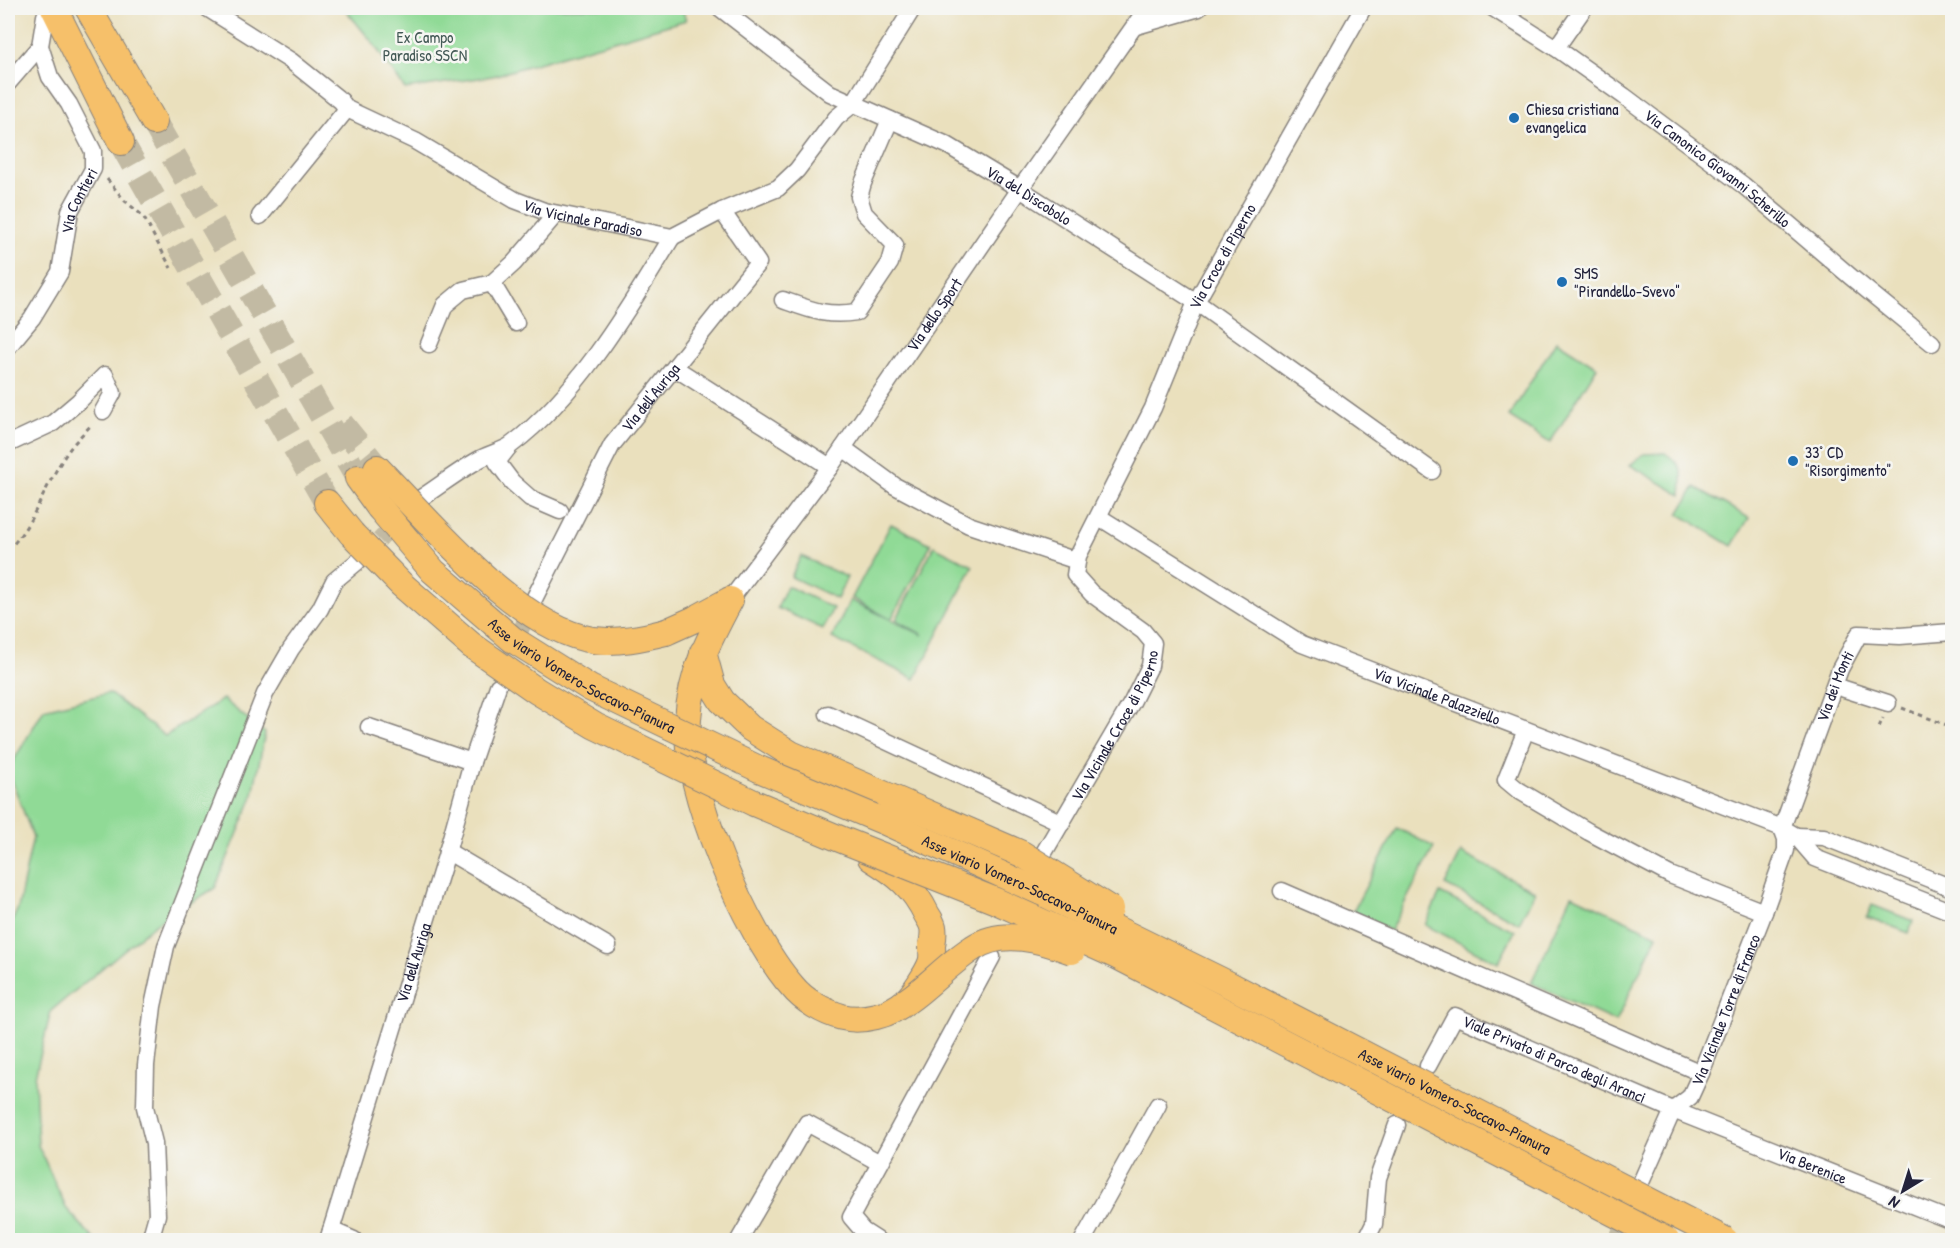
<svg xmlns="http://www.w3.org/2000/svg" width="1960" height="1248" viewBox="0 0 1960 1248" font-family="'Patrick Hand',sans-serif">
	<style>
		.green { fill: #90da96; stroke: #597e68; stroke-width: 1.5 }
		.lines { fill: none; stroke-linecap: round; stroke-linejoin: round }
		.minor-tunnel { stroke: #c2baa3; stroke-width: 16; stroke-dasharray: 16 8; stroke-linecap: butt }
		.highway-tunnel { stroke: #c2baa3; stroke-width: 26; stroke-dasharray: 26 13; stroke-linecap: butt }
		.minor-casing { stroke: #86817c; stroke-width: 19 }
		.highway-casing { stroke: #86817c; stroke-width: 28 }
		.path { stroke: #86817c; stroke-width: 3; stroke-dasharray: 4.5 4.5; stroke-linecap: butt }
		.minor { stroke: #fff; stroke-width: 16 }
		.highway { stroke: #f6c06b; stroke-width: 26 }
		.highway-bridge-casing { stroke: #86817c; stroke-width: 28; stroke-linecap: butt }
		.highway-bridge { stroke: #f6c06b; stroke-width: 26 }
		.poi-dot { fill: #1f6fb2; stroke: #f6f6f2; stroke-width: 2 }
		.labels { text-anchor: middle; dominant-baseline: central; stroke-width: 5; stroke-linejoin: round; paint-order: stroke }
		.park-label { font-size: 16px; fill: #435956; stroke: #f6f6f2 }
		.poi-label { font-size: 16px; fill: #22223b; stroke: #f6f6f2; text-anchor: start }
		.street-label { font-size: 16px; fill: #22223b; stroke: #f6f6f2 }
	</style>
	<rect width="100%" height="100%" fill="#f6f6f2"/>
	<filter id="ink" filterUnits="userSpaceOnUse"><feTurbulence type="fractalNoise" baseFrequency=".0167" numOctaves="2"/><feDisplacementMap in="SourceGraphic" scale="12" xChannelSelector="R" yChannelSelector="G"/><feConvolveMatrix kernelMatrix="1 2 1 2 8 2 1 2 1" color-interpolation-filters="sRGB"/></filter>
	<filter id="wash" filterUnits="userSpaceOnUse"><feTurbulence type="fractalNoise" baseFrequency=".008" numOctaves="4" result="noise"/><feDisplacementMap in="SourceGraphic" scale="24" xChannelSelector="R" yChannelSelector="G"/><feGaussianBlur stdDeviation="1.35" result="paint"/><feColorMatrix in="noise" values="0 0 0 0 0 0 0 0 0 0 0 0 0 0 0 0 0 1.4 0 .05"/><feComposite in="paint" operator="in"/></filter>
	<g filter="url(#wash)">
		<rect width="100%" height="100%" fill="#eae0bd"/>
		<path class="green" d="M 344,8 L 682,8 L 686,20 L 493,76 L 405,89 L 372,42 Z
			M 1556,341 L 1597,367 L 1550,443 L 1509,417 Z
			M 1665,453 C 1685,467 1683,472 1681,495 L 1630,465 L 1644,454 Z
			M 1695,487 L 1749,518 L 1732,546 L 1679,514 Z
			M 891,524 L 931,544 L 891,620 L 923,635 L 896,620 L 934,546 L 973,566 L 915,679 L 832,638 L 850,600 L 890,619 L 852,598 Z
			M 801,556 L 847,577 L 837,599 L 791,577 Z
			M 787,586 L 833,608 L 823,629 L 777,608 Z
			M 109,693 L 165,736 L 223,699 L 265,733 L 252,799 L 215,888 L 155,924 L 51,1011 L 35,1077 L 38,1145 L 66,1208 L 95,1240 L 8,1240 L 8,931 L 18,908 L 33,837 L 8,770 L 44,709 Z
			M 1397,828 L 1434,847 L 1390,931 L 1353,911 Z
			M 1461,853 L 1535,891 L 1519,923 L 1445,885 Z
			M 1440,893 L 1515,931 L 1498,963 L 1425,925 Z
			M 1572,895 L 1657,935 L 1616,1022 L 1531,983 Z
			M 1872,905 L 1913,921 L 1909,933 L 1867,917 Z"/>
	</g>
	<g filter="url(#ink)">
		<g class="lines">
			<path class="minor-tunnel" d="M 362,557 L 420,499
				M 502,677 L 532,603
				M 1616,1240 L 1629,1211"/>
			<path class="highway-tunnel" d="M 154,122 L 358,478
				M 121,142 L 327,503
				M 341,424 L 377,468"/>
			<defs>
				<g id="minor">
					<path id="s1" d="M 207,8 L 291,61 L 341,101 L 347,109 L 415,141 L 515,200 L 544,211 L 672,237 L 722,211 L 778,188 L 797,170 L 836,118 L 853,104 L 913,8"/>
					<path id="s2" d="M 720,8 L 830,93 L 947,145 L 1020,189 L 1196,302 L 1432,471"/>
					<path id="s3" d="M 1493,8 L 1556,48 L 1624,96 L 1743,185 L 1851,277 L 1932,343"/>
					<path d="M 1136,26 L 1199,8"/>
					<path d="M 1556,48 L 1584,8"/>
					<path d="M 8,83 L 40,46"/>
					<path d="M 260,216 L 347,109"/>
					<path d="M 492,283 L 516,323"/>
					<path d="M 783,300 C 811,310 827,317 857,312 L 890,263 L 895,245 L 864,213 L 859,197 L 863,183 L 890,120"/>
					<path d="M 429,344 L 445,305 L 463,290 L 492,283 L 514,263 L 556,214"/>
					<path id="s4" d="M 8,347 L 32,318 L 60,272 L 70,211 L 93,169 L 93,151 L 69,104 L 50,77 L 40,46 L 45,16"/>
					<path d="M 675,368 L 830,467"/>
					<path d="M 8,444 L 53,423 L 79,401 L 105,375 L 113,393 L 103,411"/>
					<path d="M 508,448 L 497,462 L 512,482 L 530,498 L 560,511"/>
					<path d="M 843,448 L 895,486 L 969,525 L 1077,561"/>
					<path d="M 421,498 C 441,485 461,469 482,458 C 491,453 503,451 511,445 C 578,395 629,308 672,237"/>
					<path id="s5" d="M 1099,517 L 1302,644 L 1782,828 L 1796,836 L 1815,858 L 1952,912"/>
					<path id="s6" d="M 730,600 L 830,467 L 1020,189 L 1147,8"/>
					<path id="s7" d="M 533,601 L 612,445 L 758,263 L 722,211"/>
					<path d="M 1835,686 L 1888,703"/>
					<path d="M 828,714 L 1062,823"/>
					<path d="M 369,727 L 472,762"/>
					<path d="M 1526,730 L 1506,780 L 1518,790 L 1589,832 L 1670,875 L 1764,912"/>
					<path d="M 1796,836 L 1824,837 L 1952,888"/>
					<path d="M 447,851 L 608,946"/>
					<path id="s8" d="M 1042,856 L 1132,702 L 1150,666 L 1153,643 L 1143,631 L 1092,594 L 1075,575 L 1078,556 L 1153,408 L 1196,302 L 1363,8"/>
					<path d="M 1282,891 L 1701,1073"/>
					<path id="s9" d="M 1428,1066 L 1455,1016 L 1673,1110 L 1952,1221"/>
					<path id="s10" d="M 1642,1180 L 1673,1110 L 1690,1097 L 1701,1073 L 1764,912 L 1786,850 L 1786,839 L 1782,828 L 1840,669 L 1859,634 L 1900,636 L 1952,632"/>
					<path d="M 331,1230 L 354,1240"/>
					<path d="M 150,1240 L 157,1215 L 154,1143 L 145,1107 L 146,1065 L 153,1006 L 166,946 L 265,694 L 291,649 L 320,609 L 334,581 L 357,562"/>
					<path id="s11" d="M 328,1240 L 446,856 L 472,762 L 498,686"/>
					<path d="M 739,1240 L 807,1123 L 880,1163"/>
					<path d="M 877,1240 L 863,1231 L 851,1217 L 992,957"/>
					<path d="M 1083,1240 L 1158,1105"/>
					<path d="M 1366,1240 L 1374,1224 L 1378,1178 L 1397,1125"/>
				</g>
				<path id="highway" d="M 54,8 L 121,142
					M 88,8 L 154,122
					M 377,468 L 396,488
					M 358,478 L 379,507
					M 327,503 L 352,534
					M 730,600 C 709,639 691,673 688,719 C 683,788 746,934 792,986 C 804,1001 824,1012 842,1017 C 862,1022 891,1015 906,1001 C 913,995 928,972 931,963 C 933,958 932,951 932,945 C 933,940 934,932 933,927 C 932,923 929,918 927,915 C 913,886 897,874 871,858
					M 666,632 L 695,619 L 730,600
					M 703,652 L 712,685 L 722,701 L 750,728 L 791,754 L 888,796"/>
			</defs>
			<use href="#minor" class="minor-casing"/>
			<use href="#highway" class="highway-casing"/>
			<path class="path" d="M 107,179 L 125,201 L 143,216 L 171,268
				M 8,550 C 35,523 45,484 67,453 C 74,442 84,433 92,424
				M 1902,708 L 1952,727
				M 1879,727 L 1883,718"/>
			<use href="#minor" class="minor"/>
			<use href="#highway" class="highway"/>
			<defs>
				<g id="highway-bridge">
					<path d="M 396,488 C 443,537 524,630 593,640 C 618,643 642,638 666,632"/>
					<path id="s12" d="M 379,507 L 433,571 L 512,639 L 590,688 L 759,769 L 883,821 L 1045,894 L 1224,982 L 1725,1240"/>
					<path d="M 352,534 L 401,584 L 471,645 L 537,691 L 595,726 L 754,803 L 840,839 L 996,901 L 1117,956 L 1666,1240"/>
					<path d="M 888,796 L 1022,854 L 1110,909"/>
					<path d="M 907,1001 C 930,985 949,963 973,948 C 1003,928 1042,940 1072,951"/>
				</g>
			</defs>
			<use href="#highway-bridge" class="highway-bridge-casing"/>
			<use href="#highway-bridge" class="highway-bridge"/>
		</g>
	</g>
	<g class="poi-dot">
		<circle cx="1514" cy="118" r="6"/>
		<circle cx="1562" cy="282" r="6"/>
		<circle cx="1793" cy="461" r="6"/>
	</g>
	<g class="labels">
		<g class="park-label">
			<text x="425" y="37">Ex Campo<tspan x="425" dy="18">Paradiso SSCN</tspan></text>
		</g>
		<g class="poi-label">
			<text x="1526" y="109">Chiesa cristiana<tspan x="1526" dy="18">evangelica</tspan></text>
			<text x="1574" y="273">SMS<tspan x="1574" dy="18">"Pirandello-Svevo"</tspan></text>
			<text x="1805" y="452">33° CD<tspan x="1805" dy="18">"Risorgimento"</tspan></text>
		</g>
		<g class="street-label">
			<text stroke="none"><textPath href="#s3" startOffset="276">Via Canonico Giovanni Scherillo</textPath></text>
			<text stroke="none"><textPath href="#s2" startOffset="363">Via del Discobolo</textPath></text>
			<text stroke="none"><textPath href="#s4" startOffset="166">Via Contieri</textPath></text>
			<text stroke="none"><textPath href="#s1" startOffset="435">Via Vicinale Paradiso</textPath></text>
			<text stroke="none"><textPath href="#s8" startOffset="698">Via Croce di Piperno</textPath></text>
			<text stroke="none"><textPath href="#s6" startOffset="351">Via dello Sport</textPath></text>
			<text stroke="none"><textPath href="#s7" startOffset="236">Via dell'Auriga</textPath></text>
			<text stroke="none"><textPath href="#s12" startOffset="267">Asse viario Vomero-Soccavo-Pianura</textPath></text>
			<text stroke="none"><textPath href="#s10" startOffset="537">Via dei Monti</textPath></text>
			<text stroke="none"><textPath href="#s5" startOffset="384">Via Vicinale Palazziello</textPath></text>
			<text stroke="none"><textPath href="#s8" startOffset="150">Via Vicinale Croce di Piperno</textPath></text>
			<text stroke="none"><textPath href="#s12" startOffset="753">Asse viario Vomero-Soccavo-Pianura</textPath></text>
			<text stroke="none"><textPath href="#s11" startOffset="290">Via dell'Auriga</textPath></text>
			<text stroke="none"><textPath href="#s10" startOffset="192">Via Vicinale Torre di Franco</textPath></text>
			<text stroke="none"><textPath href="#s9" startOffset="165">Viale Privato di Parco degli Aranci</textPath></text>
			<text stroke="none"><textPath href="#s12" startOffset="1239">Asse viario Vomero-Soccavo-Pianura</textPath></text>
			<text stroke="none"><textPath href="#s9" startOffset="444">Via Berenice</textPath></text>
		</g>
	</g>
	<rect width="1960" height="1248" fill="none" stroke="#f6f6f2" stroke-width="30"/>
	<g transform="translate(1903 1191) rotate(218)" stroke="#f6f6f2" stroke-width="4.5" paint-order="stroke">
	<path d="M0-4.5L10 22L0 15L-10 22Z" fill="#22223b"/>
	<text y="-9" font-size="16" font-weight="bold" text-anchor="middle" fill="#22223b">N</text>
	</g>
</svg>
